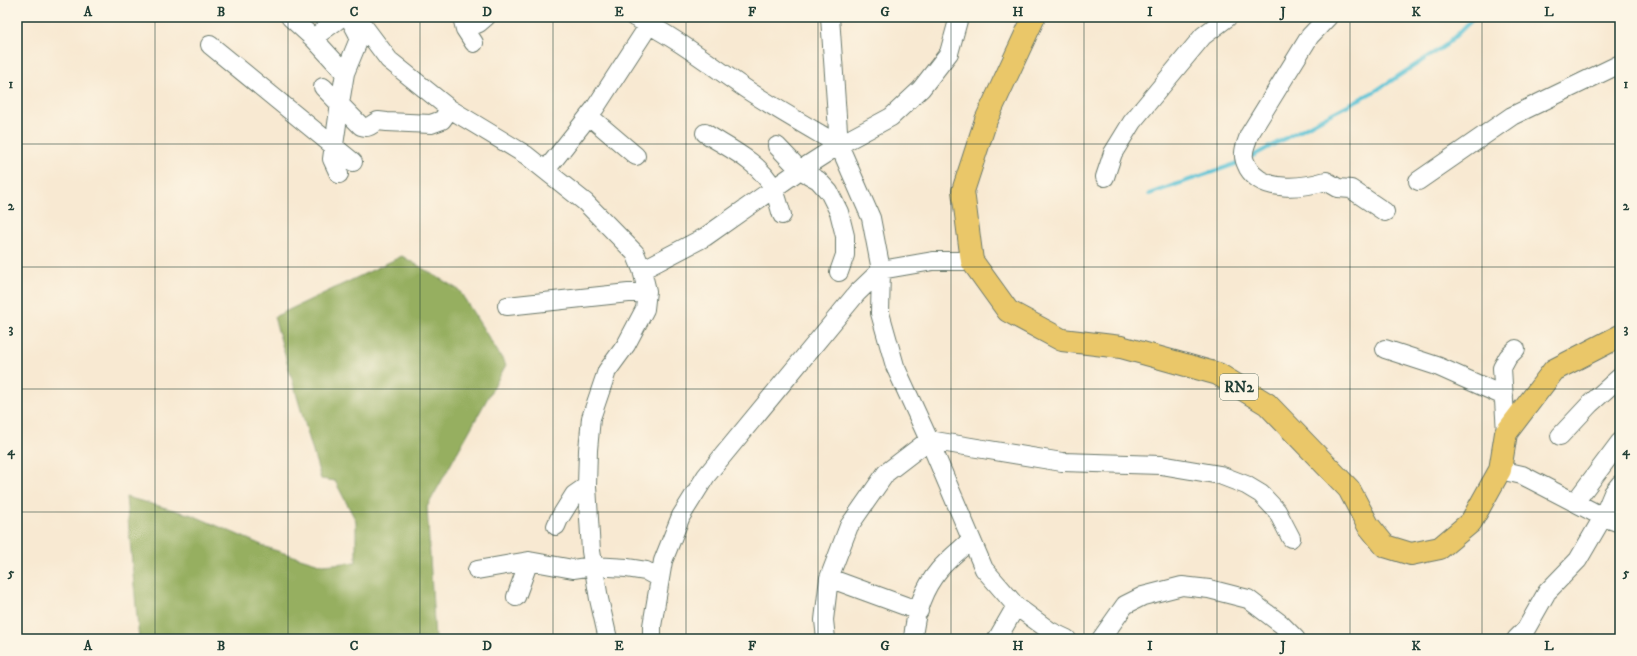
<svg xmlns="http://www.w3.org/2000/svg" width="1637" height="656" viewBox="0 0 1637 656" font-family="'IM FELL DW Pica',serif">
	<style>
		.forest { fill: #96af60; stroke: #5a764a }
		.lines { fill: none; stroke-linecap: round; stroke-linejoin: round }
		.stream { stroke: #59c2d6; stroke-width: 4 }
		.minor-casing { stroke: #6b796b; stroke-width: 20 }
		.highway-casing { stroke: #6b796b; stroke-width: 24 }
		.minor { stroke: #fff; stroke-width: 18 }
		.highway { stroke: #eac769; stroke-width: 22 }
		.grid { fill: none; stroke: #1f3d34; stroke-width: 1; stroke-opacity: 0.55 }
		.labels { text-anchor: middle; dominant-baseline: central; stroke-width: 3; stroke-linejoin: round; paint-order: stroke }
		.shield { fill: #fcf5e5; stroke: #617469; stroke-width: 1 }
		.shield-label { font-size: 15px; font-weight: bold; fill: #1f3d34 }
		.neatline { fill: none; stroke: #1f3d34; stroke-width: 1.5 }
		.grid-label { font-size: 13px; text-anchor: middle; font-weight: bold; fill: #1f3d34 }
	</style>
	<rect width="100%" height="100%" fill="#fcf5e5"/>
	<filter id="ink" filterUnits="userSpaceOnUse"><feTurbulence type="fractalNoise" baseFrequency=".025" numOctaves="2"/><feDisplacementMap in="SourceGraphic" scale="8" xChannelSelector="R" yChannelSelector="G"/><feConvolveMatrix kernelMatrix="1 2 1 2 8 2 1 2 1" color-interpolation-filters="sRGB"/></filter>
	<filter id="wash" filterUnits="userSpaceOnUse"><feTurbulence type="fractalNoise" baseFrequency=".012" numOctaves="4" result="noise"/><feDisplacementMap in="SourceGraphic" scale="16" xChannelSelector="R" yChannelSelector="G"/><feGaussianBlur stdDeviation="0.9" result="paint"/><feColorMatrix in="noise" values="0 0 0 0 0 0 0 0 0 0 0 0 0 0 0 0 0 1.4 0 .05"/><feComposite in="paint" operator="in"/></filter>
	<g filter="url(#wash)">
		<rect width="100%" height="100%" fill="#f8e9d2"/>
		<path class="forest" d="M 402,256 L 459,290 L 506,365 L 427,507 L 435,639 L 139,639 L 126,497 L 192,515 L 271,549 L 323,565 L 356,562 L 356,521 L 335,481 L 321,479 L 274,317 Z"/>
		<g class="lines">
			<path class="stream" d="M 1249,158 L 1319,120 L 1377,90 L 1446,45 L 1475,17
				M 1149,194 L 1241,162"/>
		</g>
	</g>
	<g filter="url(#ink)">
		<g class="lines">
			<defs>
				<path id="minor" d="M 290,17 L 313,38 L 345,73
					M 360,17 L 362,24 L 389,60 L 450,109 L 526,155 L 585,202 L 635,253 L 642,270 L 647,291 L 645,309 L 626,345 L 607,371 L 591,418 L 588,450 L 587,486 L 591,551 L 599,599 L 608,639
					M 462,17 L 465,29 L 474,43
					M 634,17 C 676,37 713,67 752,93 C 780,111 810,128 839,145
					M 830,17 L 839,145 L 871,218 L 881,270 L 880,313 L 895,366 L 929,440 L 984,569 L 1016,606 L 1050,631 L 1067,639
					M 1328,17 L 1310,36 L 1249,135 C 1248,140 1244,147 1244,153 C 1243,157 1246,164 1248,168 C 1263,193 1302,188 1326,181 L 1338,188 L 1351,189 L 1385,212
					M 465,29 L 479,23 L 486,17
					M 313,38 L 342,17
					M 210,45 L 353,162
					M 323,87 L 361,126 C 370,129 371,124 378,121 L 387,122 L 431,124 L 442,120 L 450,109
					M 589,116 L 636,156
					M 705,133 C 728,148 760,162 773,188 C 777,196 779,206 782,215
					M 777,146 L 800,170 L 818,180 L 829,192 L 839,212 L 845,236 L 845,255 L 839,272
					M 546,170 L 595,108 L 649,25
					M 339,174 L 332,159 L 340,103 L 345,73 L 359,39 L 358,34 L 350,19
					M 1105,177 L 1113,153 L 1132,122 L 1203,36 L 1228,17
					M 1418,181 L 1512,116 L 1620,64
					M 642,270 L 705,237 L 800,170 L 839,145 L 891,117 L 921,89 L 949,53 L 959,17
					M 507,306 L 647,291
					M 1385,349 L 1437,366 L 1504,396
					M 1506,433 L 1502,368 L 1508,357 L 1516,349
					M 1560,436 L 1590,404 L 1620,377
					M 1500,470 L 1522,475 L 1603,517 L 1620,523
					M 1575,502 L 1620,442
					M 556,526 L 559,519 L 574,495 L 587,486
					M 477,570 L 529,561 L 573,569 L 593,566 L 627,568 L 646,571 L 659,578
					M 829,578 L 919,611
					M 516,597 L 529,561
					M 652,639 L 652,626 L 663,561 L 681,516 L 706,476 L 857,293 L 881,270 L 933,261 L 972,261
					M 826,639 L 824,620 L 829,578 L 849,526 L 886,473 L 929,440 L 1062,462 L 1161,465 L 1220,475 L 1246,485 L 1261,494 L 1277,511 L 1291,538
					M 913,639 C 915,614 923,589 939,570 C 948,559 960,550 971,540
					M 997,639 L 1016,606
					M 1101,639 L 1125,605 L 1143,596 L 1182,586 L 1209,589 L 1248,599 L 1281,624 L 1296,639
					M 1516,639 L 1526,629 L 1547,592 L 1578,560 L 1603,517 L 1613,493 L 1620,484"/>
				<path id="highway" d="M 1034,17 L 986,120 L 963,191 L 972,261 L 1008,311 L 1062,340 L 1121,347 L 1218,374 L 1267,404 L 1349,489 L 1368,525 L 1385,546 L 1411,554 L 1440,548 L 1471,522 L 1500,470 L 1506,433 L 1554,370 L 1620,336"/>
			</defs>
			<use href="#minor" class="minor-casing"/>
			<use href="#highway" class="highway-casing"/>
			<use href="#minor" class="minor"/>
			<use href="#highway" class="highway"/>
		</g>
	</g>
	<path class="grid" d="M 155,17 L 155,639M 288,17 L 288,639M 420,17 L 420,639M 553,17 L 553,639M 686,17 L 686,639M 818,17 L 818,639M 951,17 L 951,639M 1084,17 L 1084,639M 1217,17 L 1217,639M 1350,17 L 1350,639M 1482,17 L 1482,639M 17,144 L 1620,144M 17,267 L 1620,267M 17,389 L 1620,389M 17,512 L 1620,512"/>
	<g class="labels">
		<rect class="shield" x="1220" y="374" width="38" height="26" rx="3"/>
		<g class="shield-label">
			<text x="1239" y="387">RN2</text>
		</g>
	</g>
	<rect width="1637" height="656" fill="none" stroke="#fcf5e5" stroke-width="44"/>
	<rect x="22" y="22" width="1593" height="612" class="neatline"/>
	<g class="grid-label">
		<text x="88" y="16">A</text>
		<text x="221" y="16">B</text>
		<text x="354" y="16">C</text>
		<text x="487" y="16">D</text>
		<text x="619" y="16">E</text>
		<text x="752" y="16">F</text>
		<text x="885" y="16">G</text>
		<text x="1018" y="16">H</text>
		<text x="1150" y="16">I</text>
		<text x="1283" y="16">J</text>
		<text x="1416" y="16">K</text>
		<text x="1549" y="16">L</text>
		<text x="11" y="88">1</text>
		<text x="1626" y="88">1</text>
		<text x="11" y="210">2</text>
		<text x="1626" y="210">2</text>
		<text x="11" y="333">3</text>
		<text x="1626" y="333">3</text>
		<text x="11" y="455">4</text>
		<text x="1626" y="455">4</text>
		<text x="11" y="577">5</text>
		<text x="1626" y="577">5</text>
		<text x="88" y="650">A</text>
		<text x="221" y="650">B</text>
		<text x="354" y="650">C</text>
		<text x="487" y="650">D</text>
		<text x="619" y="650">E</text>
		<text x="752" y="650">F</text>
		<text x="885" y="650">G</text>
		<text x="1018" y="650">H</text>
		<text x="1150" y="650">I</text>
		<text x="1283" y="650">J</text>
		<text x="1416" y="650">K</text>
		<text x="1549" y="650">L</text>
	</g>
</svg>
